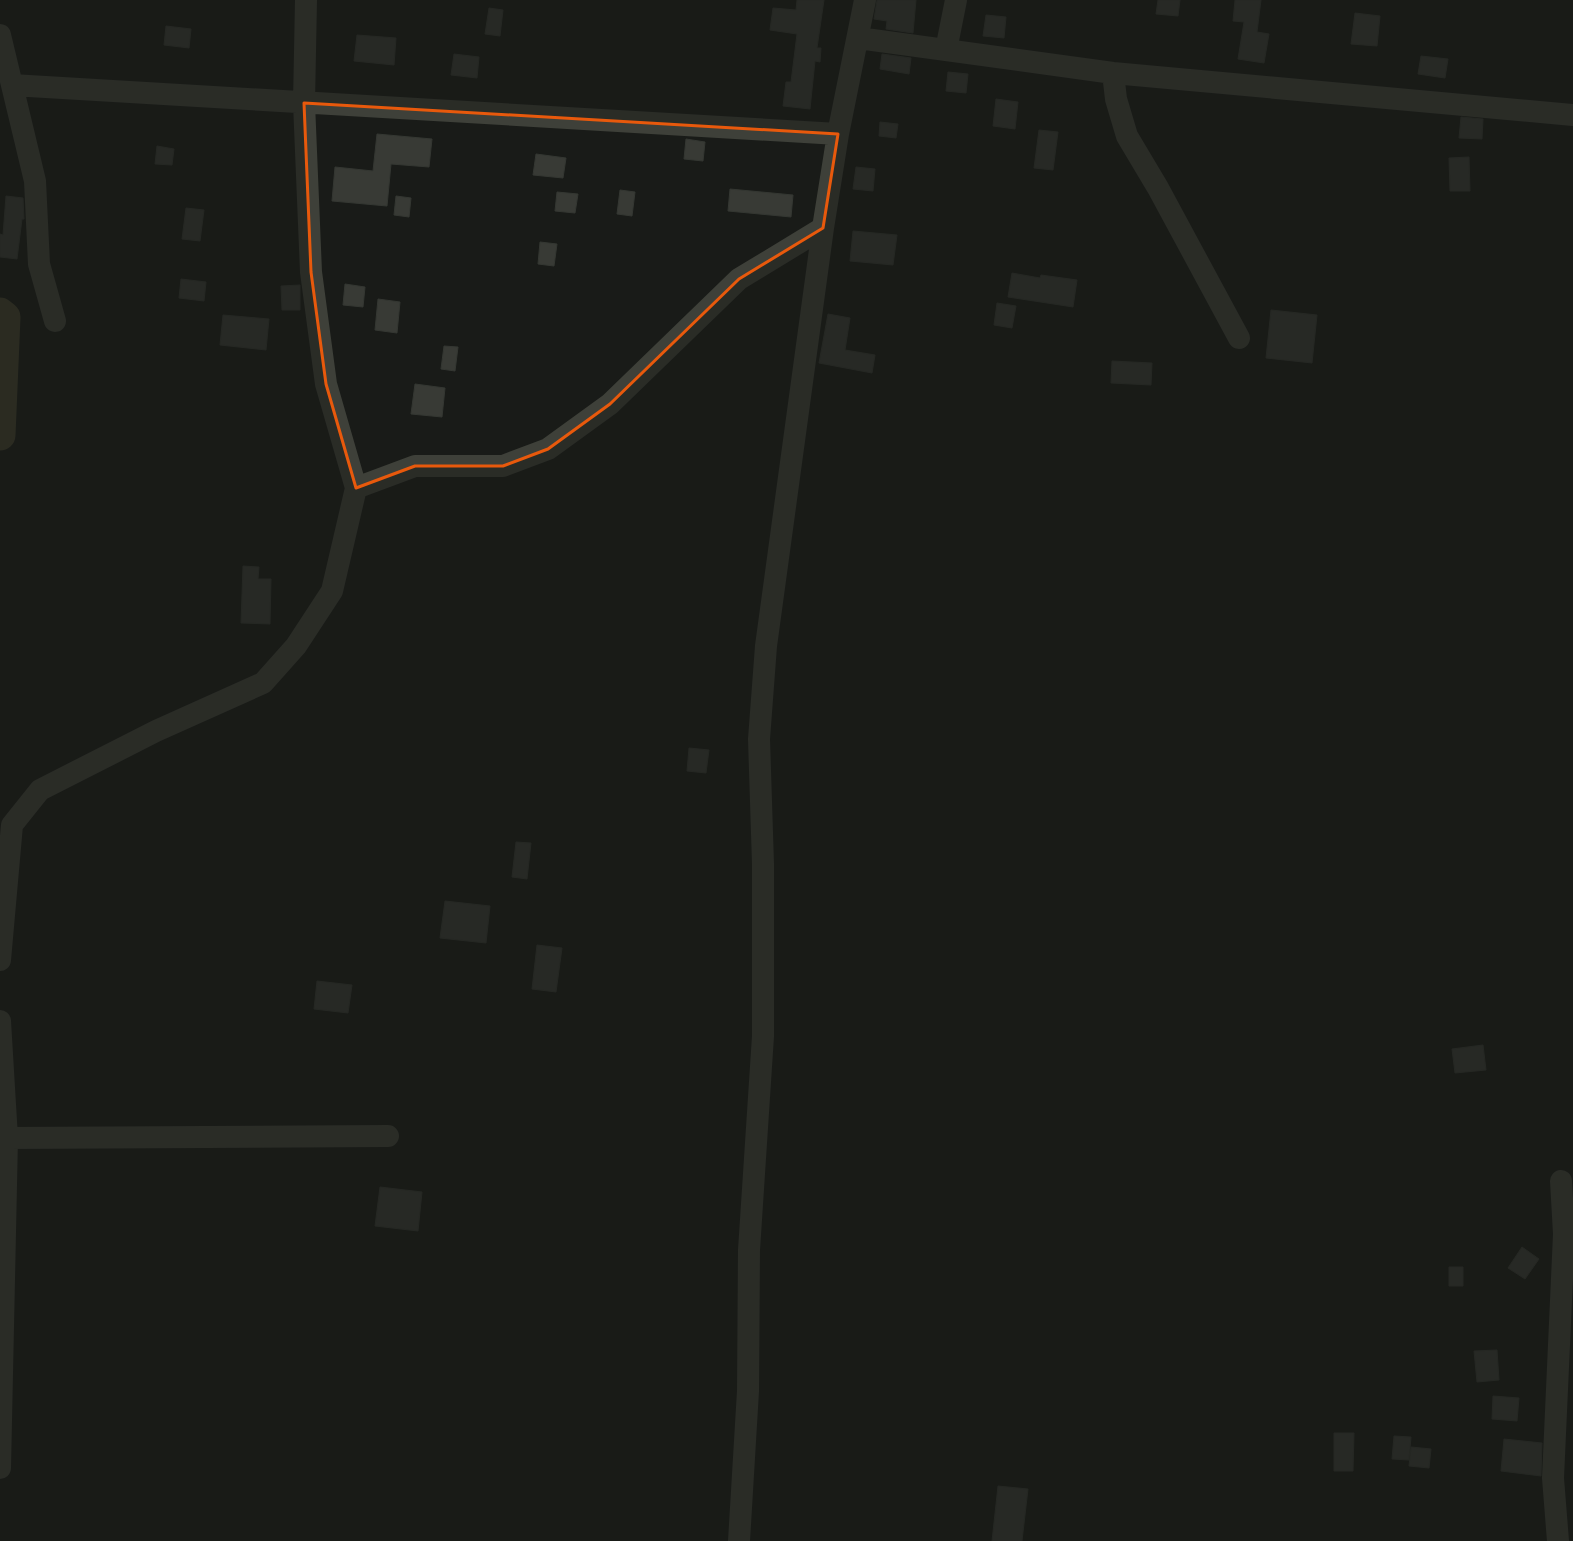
<svg xmlns="http://www.w3.org/2000/svg" width="1573" height="1541" viewBox="0 0 1573 1541" font-family="Overpass,sans-serif">
	<style>
		.lines { fill: none; stroke-linecap: round; stroke-linejoin: round }
		.river { stroke: #403f2d; stroke-width: 31 }
		.building { fill: #383a35; stroke: #343732 }
		.minor { stroke: #3e4039; stroke-width: 22 }
		.marked { fill: none; stroke: #e8590c; stroke-width: 3; stroke-linejoin: round }
	</style>
	<rect width="100%" height="100%" fill="#191b18"/>
	<g class="lines">
		<path class="river" d="M 0,313 L 5,317 L 0,435"/>
	</g>
	<path class="building" d="M 797,0 L 824,0 L 817,48 L 821,48 L 820,62 L 815,61 L 810,109 L 783,106 L 786,82 L 791,82 L 797,34 L 770,30 L 773,8 L 796,10 Z
		M 877,0 L 916,0 L 913,33 L 886,29 L 887,21 L 874,19 Z
		M 1158,0 L 1180,0 L 1178,16 L 1156,14 Z
		M 1235,0 L 1261,0 L 1257,32 L 1269,34 L 1264,63 L 1238,59 L 1244,22 L 1233,21 Z
		M 489,8 L 503,10 L 500,36 L 485,34 Z
		M 1355,13 L 1380,16 L 1377,46 L 1351,44 Z
		M 986,15 L 1006,17 L 1004,38 L 983,36 Z
		M 166,26 L 191,29 L 189,48 L 164,45 Z
		M 357,35 L 396,38 L 394,65 L 354,61 Z
		M 454,54 L 479,57 L 477,78 L 451,75 Z
		M 882,54 L 911,58 L 909,74 L 880,69 Z
		M 1421,56 L 1448,59 L 1445,78 L 1418,74 Z
		M 948,72 L 968,74 L 966,93 L 946,91 Z
		M 996,99 L 1018,102 L 1015,129 L 993,126 Z
		M 1461,117 L 1483,119 L 1482,139 L 1459,138 Z
		M 880,122 L 898,124 L 896,138 L 879,136 Z
		M 1039,130 L 1058,132 L 1053,170 L 1034,168 Z
		M 377,134 L 432,139 L 429,167 L 391,164 L 387,206 L 332,201 L 335,167 L 373,171 Z
		M 686,139 L 705,142 L 703,161 L 684,159 Z
		M 157,146 L 174,149 L 172,165 L 155,164 Z
		M 536,154 L 566,158 L 563,178 L 533,175 Z
		M 1469,157 L 1470,191 L 1450,191 L 1449,158 Z
		M 856,167 L 875,169 L 873,191 L 853,189 Z
		M 730,189 L 793,195 L 791,217 L 728,211 Z
		M 620,190 L 635,192 L 632,216 L 617,214 Z
		M 557,192 L 578,194 L 575,213 L 555,211 Z
		M 6,196 L 23,198 L 24,219 L 22,219 L 17,259 L 0,257 L 0,234 L 3,235 Z
		M 396,196 L 411,198 L 409,217 L 394,215 Z
		M 186,208 L 204,210 L 200,241 L 182,239 Z
		M 853,231 L 897,235 L 893,265 L 850,261 Z
		M 540,242 L 557,244 L 554,266 L 538,264 Z
		M 1012,273 L 1040,278 L 1041,275 L 1077,280 L 1073,307 L 1008,297 Z
		M 181,279 L 206,282 L 204,301 L 179,298 Z
		M 345,284 L 365,287 L 363,307 L 343,305 Z
		M 300,285 L 300,310 L 282,310 L 281,286 Z
		M 378,299 L 400,302 L 397,333 L 375,330 Z
		M 997,303 L 1016,306 L 1012,328 L 994,325 Z
		M 1271,310 L 1317,315 L 1312,363 L 1266,358 Z
		M 828,314 L 850,318 L 845,350 L 875,355 L 872,373 L 819,363 Z
		M 223,315 L 269,319 L 266,350 L 220,345 Z
		M 444,346 L 458,347 L 455,371 L 441,369 Z
		M 1112,361 L 1152,363 L 1151,385 L 1111,383 Z
		M 415,384 L 445,388 L 442,417 L 411,414 Z
		M 243,566 L 259,567 L 258,579 L 271,579 L 270,624 L 241,623 Z
		M 689,748 L 709,750 L 706,773 L 687,771 Z
		M 516,842 L 531,843 L 527,879 L 512,877 Z
		M 445,901 L 490,906 L 486,943 L 440,938 Z
		M 537,945 L 562,948 L 556,992 L 532,989 Z
		M 317,981 L 352,985 L 348,1013 L 314,1009 Z
		M 1483,1045 L 1486,1070 L 1455,1073 L 1452,1049 Z
		M 380,1187 L 422,1192 L 418,1231 L 375,1226 Z
		M 1522,1247 L 1539,1259 L 1525,1279 L 1508,1268 Z
		M 1449,1267 L 1463,1267 L 1463,1286 L 1449,1286 Z
		M 1497,1350 L 1499,1380 L 1477,1382 L 1474,1351 Z
		M 1493,1396 L 1519,1398 L 1517,1421 L 1492,1419 Z
		M 1334,1433 L 1354,1433 L 1353,1471 L 1334,1471 Z
		M 1394,1436 L 1411,1437 L 1409,1460 L 1392,1459 Z
		M 1504,1439 L 1542,1443 L 1541,1476 L 1501,1471 Z
		M 1411,1447 L 1431,1449 L 1429,1468 L 1409,1466 Z
		M 998,1486 L 1028,1489 L 1022,1541 L 992,1541 Z"/>
	<g class="lines">
		<path class="minor" d="M 0,35 L 35,181 L 39,264 L 55,321
			M 858,38 L 1113,73 L 1573,115
			M 946,50 L 956,0
			M 1113,73 L 1116,99 L 1127,136 L 1158,188 L 1239,338
			M 12,85 L 838,134
			M 356,488 L 415,466 L 503,466 L 548,449 L 610,404 L 739,279 L 823,228
			M 0,960 L 12,825 L 40,790 L 156,731 L 263,683 L 296,646 L 332,591 L 356,488 L 326,384 L 311,272 L 304,103 L 306,0
			M 0,1021 L 7,1138 L 0,1468
			M 7,1138 L 388,1136
			M 739,1541 L 748,1391 L 749,1250 L 763,1036 L 763,864 L 759,739 L 766,646 L 823,228 L 838,134 L 865,0
			M 1558,1541 L 1553,1478 L 1564,1234 L 1561,1181"/>
	</g>
	<path d="M0 0H1573V1541H0ZM 304,103 L 838,134 L 823,228 L 739,279 L 610,404 L 548,449 L 503,466 L 415,466 L 356,488 L 326,384 L 311,272 Z" fill="#191b18" fill-opacity=".55" fill-rule="evenodd"/>
	<path class="marked" d="M 304,103 L 838,134 L 823,228 L 739,279 L 610,404 L 548,449 L 503,466 L 415,466 L 356,488 L 326,384 L 311,272 Z"/>
</svg>
